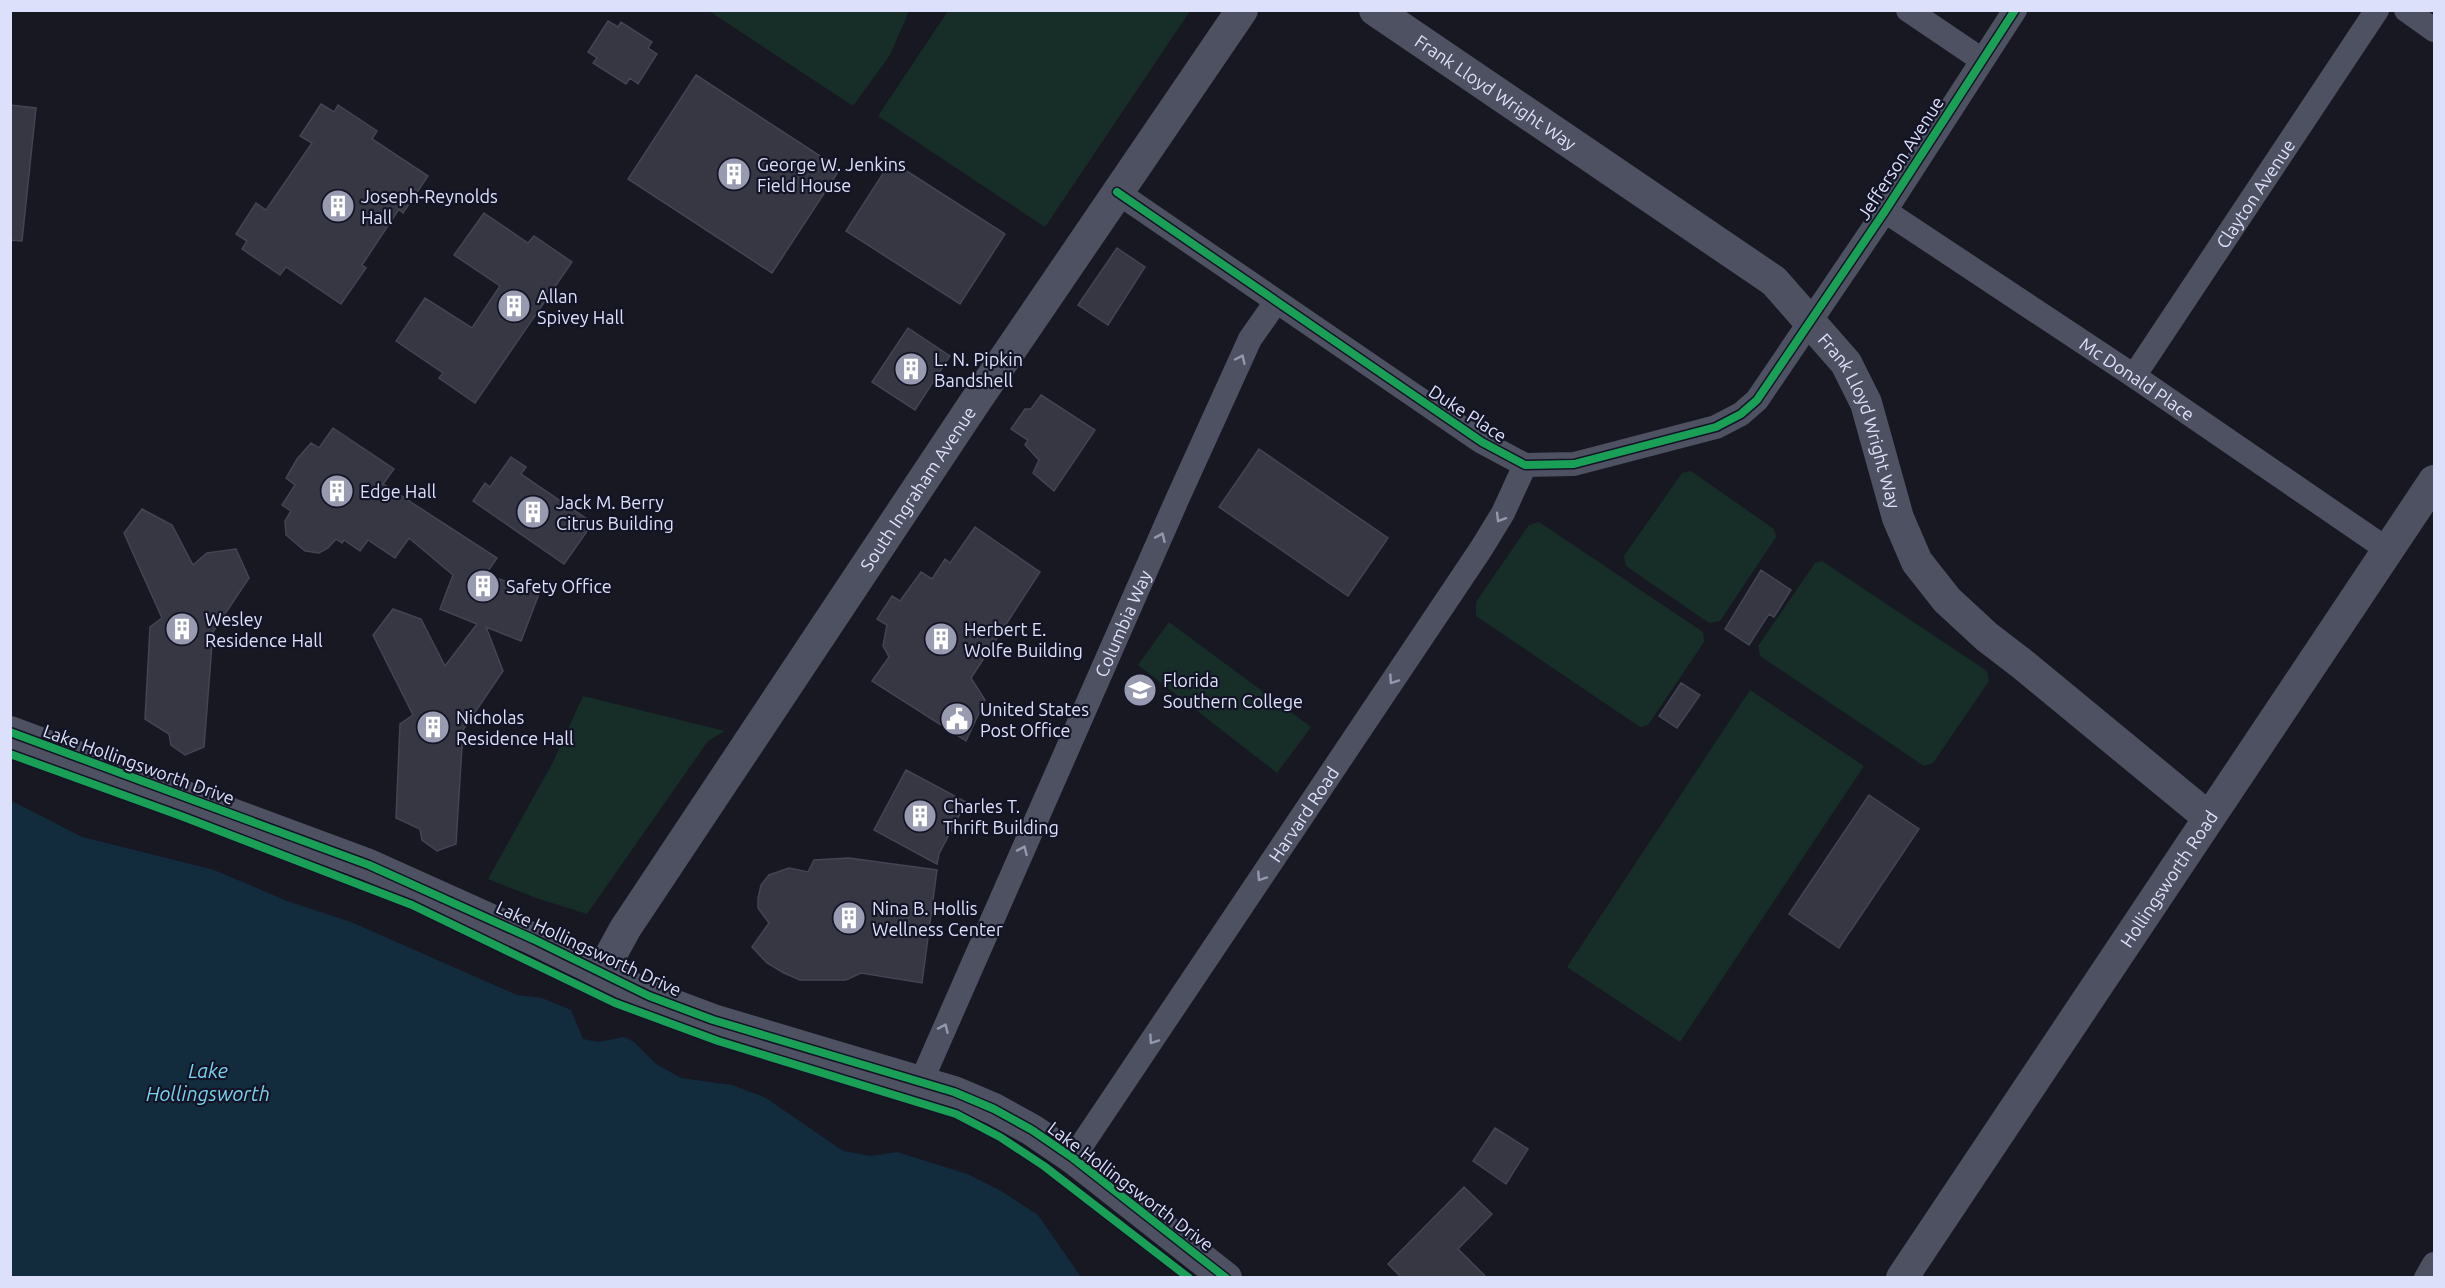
<svg xmlns="http://www.w3.org/2000/svg" width="2445" height="1288" viewBox="0 0 2445 1288" font-family="Ubuntu,sans-serif">
	<style>
		.green { fill: #172d28 }
		.water { fill: #122c3e }
		.building { fill: #363743; stroke: #434454; stroke-width: 1.5 }
		.lines { fill: none; stroke-linecap: round; stroke-linejoin: round }
		.minor { stroke: #4d5161; stroke-width: 24 }
		.tertiary { stroke: #4d5161; stroke-width: 32 }
		.cycleway-casing { stroke: #131426; stroke-width: 11 }
		.cycleway { stroke: #1a9f57; stroke-width: 8 }
		.oneway { stroke: #9598ae }
		.labels { text-anchor: middle; dominant-baseline: central; stroke-width: 4.5; stroke-linejoin: round; paint-order: stroke }
		.street-label { font-size: 18px; fill: #dde0fb; stroke: #131426 }
		.poi-label { font-size: 18px; fill: #dde0fb; stroke: #131426; text-anchor: start }
		.water-label { font-size: 20px; font-style: italic; fill: #77d3ef; stroke: #131426 }
	</style>
	<rect width="100%" height="100%" fill="#171822"/>
	<path class="green" d="M 709,11 L 909,11 L 890,55 L 853,106 Z
		M 948,11 L 948,10 L 1190,11 L 1045,227 L 878,116 Z
		M 1691,471 L 1774,529 L 1776,537 L 1720,621 L 1709,623 L 1626,566 L 1624,556 L 1682,473 Z
		M 1539,522 L 1703,632 L 1704,642 L 1648,725 L 1640,727 L 1476,616 L 1476,602 L 1529,525 Z
		M 1822,561 L 1987,671 L 1989,681 L 1933,763 L 1924,766 L 1760,656 L 1758,646 L 1815,563 Z
		M 1169,622 L 1311,727 L 1277,773 L 1138,665 Z
		M 1750,690 L 1864,766 L 1680,1042 L 1567,967 Z
		M 583,696 L 725,731 L 708,741 L 587,914 L 536,898 L 488,879 L 552,764 Z"/>
	<path class="water" d="M 10,800 L 82,837 L 214,870 L 287,901 L 351,922 L 517,995 L 542,998 L 571,1010 L 583,1039 L 598,1042 L 624,1037 L 634,1042 L 656,1064 L 681,1078 L 732,1085 L 766,1098 L 843,1151 L 871,1156 L 897,1152 L 967,1174 L 1001,1191 L 1038,1215 L 1081,1277 L 11,1277 Z"/>
	<path class="building" d="M 608,21 L 618,27 L 621,22 L 652,42 L 648,48 L 657,54 L 638,84 L 630,78 L 626,84 L 593,63 L 597,58 L 588,52 Z
		M 696,75 L 840,169 L 772,273 L 628,179 Z
		M 321,104 L 334,112 L 338,105 L 377,131 L 372,139 L 428,176 L 403,213 L 399,209 L 362,265 L 366,268 L 341,304 L 286,267 L 280,275 L 242,249 L 247,241 L 236,234 L 256,203 L 266,210 L 312,143 L 300,136 Z
		M 10,105 L 36,108 L 22,241 L 10,240 Z
		M 891,161 L 1005,234 L 960,304 L 846,231 Z
		M 484,213 L 528,243 L 534,236 L 572,262 L 475,403 L 439,378 L 443,373 L 396,341 L 425,298 L 472,328 L 500,286 L 454,255 Z
		M 1117,248 L 1145,267 L 1108,325 L 1078,305 Z
		M 908,328 L 950,356 L 915,410 L 872,382 Z
		M 1041,395 L 1095,430 L 1054,491 L 1033,473 L 1039,460 L 1025,445 L 1028,440 L 1011,429 L 1025,409 L 1031,409 Z
		M 333,428 L 394,469 L 383,484 L 497,558 L 486,574 L 539,594 L 521,641 L 486,627 L 503,671 L 463,730 L 456,844 L 437,851 L 422,840 L 420,829 L 396,818 L 400,724 L 413,715 L 373,635 L 393,609 L 421,619 L 445,666 L 477,624 L 440,609 L 453,575 L 409,538 L 395,558 L 368,540 L 360,551 L 344,540 L 342,543 L 336,539 L 328,548 L 319,553 L 305,551 L 286,535 L 285,521 L 291,511 L 282,505 L 295,485 L 286,478 L 297,459 L 311,443 L 319,448 Z
		M 1259,449 L 1388,538 L 1348,596 L 1219,507 Z
		M 511,457 L 526,467 L 521,474 L 593,523 L 564,564 L 473,501 L 485,483 L 490,487 Z
		M 142,509 L 172,525 L 193,565 L 207,553 L 236,549 L 249,578 L 213,632 L 204,747 L 185,755 L 171,745 L 169,734 L 145,719 L 150,627 L 162,618 L 124,533 Z
		M 975,527 L 1040,572 L 971,678 L 985,700 L 966,741 L 872,681 L 889,657 L 883,646 L 887,625 L 877,619 L 892,596 L 900,601 L 921,572 L 932,579 L 945,559 L 950,563 Z
		M 1761,570 L 1791,590 L 1774,617 L 1769,614 L 1749,645 L 1725,629 Z
		M 1681,683 L 1700,695 L 1677,728 L 1659,716 Z
		M 906,770 L 966,802 L 939,854 L 937,864 L 874,830 Z
		M 1869,795 L 1919,829 L 1839,948 L 1789,914 Z
		M 849,858 L 937,870 L 922,983 L 861,973 L 846,980 L 800,980 L 784,973 L 767,963 L 752,947 L 769,923 L 758,908 L 758,898 L 761,885 L 769,875 L 789,868 L 808,872 L 814,860 Z
		M 1495,1128 L 1528,1149 L 1506,1184 L 1473,1161 Z
		M 1464,1187 L 1492,1214 L 1458,1249 L 1487,1278 L 1402,1278 L 1388,1264 Z"/>
	<g class="lines">
		<g class="minor">
			<path d="M 1908,10 L 1982,60"/>
			<path d="M 2406,10 L 2434,30"/>
			<path d="M 1117,192 L 1482,442 L 1525,465 L 1574,464 L 1716,427 L 1741,414 L 1757,400 L 1885,211 L 2015,10"/>
			<path id="s1" d="M 1885,211 L 2134,376 L 2388,550"/>
			<path id="s2" d="M 2134,376 L 2377,10"/>
			<path id="s3" d="M 921,1082 L 1176,502 L 1250,339 L 1276,302"/>
			<path id="s4" d="M 1073,1158 L 1481,549 L 1503,513 L 1525,465"/>
			<path d="M 2426,1278 L 2434,1264"/>
		</g>
		<g class="tertiary">
			<path id="s5" d="M 1375,10 L 1774,281 L 1846,363 L 1866,403 L 1898,518 L 1917,562 L 1947,600 L 1987,637 L 2021,663 L 2208,817"/>
			<path d="M 10,732 L 369,865 L 533,939 L 649,996 L 713,1020 L 954,1092 L 994,1109 L 1032,1130 L 1073,1158 L 1226,1278"/>
			<path id="s6" d="M 601,973 L 625,929 L 975,402 L 1242,10"/>
			<path id="s7" d="M 1902,1278 L 2434,481"/>
		</g>
		<defs>
			<path id="cycleway" d="M 1117,192 L 1482,442 L 1525,465 L 1574,464 L 1716,427 L 1741,414 L 1757,400 L 1885,211 L 2015,10
				M 10,732 L 369,865 L 533,939 L 649,996 L 713,1020 L 954,1092 L 994,1109 L 1032,1130 L 1073,1158 L 1226,1278
				M 10,754 L 181,816 L 412,905 L 615,1003 L 718,1041 L 956,1114 L 1000,1137 L 1044,1166 L 1189,1278"/>
		</defs>
		<use href="#cycleway" class="cycleway-casing"/>
		<use href="#cycleway" class="cycleway"/>
	</g>
	<defs><path id="oneway-chevron" d="M-2-3.5L2.5 0L-2 3.5" fill="none" stroke-width="1.6" stroke-linecap="round" stroke-linejoin="round" transform="scale(1.5)"/></defs>
	<g class="oneway">
		<use href="#oneway-chevron" transform="translate(1241 359) rotate(-65)"/>
		<use href="#oneway-chevron" transform="translate(1500 518) rotate(121)"/>
		<use href="#oneway-chevron" transform="translate(1161 537) rotate(-66)"/>
		<use href="#oneway-chevron" transform="translate(1393 680) rotate(124)"/>
		<use href="#oneway-chevron" transform="translate(1023 850) rotate(-66)"/>
		<use href="#oneway-chevron" transform="translate(1261 877) rotate(124)"/>
		<use href="#oneway-chevron" transform="translate(944 1028) rotate(-66)"/>
		<use href="#oneway-chevron" transform="translate(1153 1040) rotate(124)"/>
	</g>
	<defs>
		<symbol id="building-disc" viewBox="-11 -11 22 22"><circle r="9.5" fill="#989aaf" stroke="#131426"/><path d="M-4-6H4V6H1V3H-1V6H-4ZM-2.5-4.3h1.7v1.8h-1.7ZM.8-4.3h1.7v1.8H.8ZM-2.5-1h1.7V.8h-1.7ZM.8-1h1.7V.8H.8Z" fill="#fff"/></symbol>
		<symbol id="university-disc" viewBox="-11 -11 22 22"><circle r="9.5" fill="#989aaf" stroke="#131426"/><path d="M0-5L7-2L0 1L-7-2ZM-4 1L0 2.5L4 1V4Q0 6-4 4Z" fill="#fff"/></symbol>
		<symbol id="civic-disc" viewBox="-11 -11 22 22"><circle r="9.5" fill="#989aaf" stroke="#131426"/><path d="M-.6-6.5H3V-4.5H.6V-3L4-1V1h2V6H-6V1h2V-1L-.6-3ZM-1.2 2.5V6h2.4V2.5Z" fill="#fff"/></symbol>
	</defs>
	<g fill-rule="evenodd">
		<use href="#building-disc" x="715" y="155" width="38" height="38"/>
		<use href="#building-disc" x="319" y="187" width="38" height="38"/>
		<use href="#building-disc" x="495" y="287" width="38" height="38"/>
		<use href="#building-disc" x="892" y="350" width="38" height="38"/>
		<use href="#building-disc" x="318" y="472" width="38" height="38"/>
		<use href="#building-disc" x="514" y="493" width="38" height="38"/>
		<use href="#building-disc" x="464" y="567" width="38" height="38"/>
		<use href="#building-disc" x="163" y="610" width="38" height="38"/>
		<use href="#building-disc" x="922" y="620" width="38" height="38"/>
		<use href="#university-disc" x="1121" y="671" width="38" height="38"/>
		<use href="#civic-disc" x="938" y="700" width="38" height="38"/>
		<use href="#building-disc" x="414" y="708" width="38" height="38"/>
		<use href="#building-disc" x="901" y="797" width="38" height="38"/>
		<use href="#building-disc" x="830" y="899" width="38" height="38"/>
	</g>
	<g class="labels">
		<g class="street-label">
			<text stroke="none"><textPath href="#s5" startOffset="146">Frank Lloyd Wright Way</textPath></text>
			<text transform="translate(1900 158) rotate(-57)">Jefferson Avenue</text>
			<text stroke="none"><textPath href="#s2" startOffset="219">Clayton Avenue</textPath></text>
			<text stroke="none"><textPath href="#s1" startOffset="303">Mc Donald Place</textPath></text>
			<text transform="translate(1468 413) rotate(33)">Duke Place</text>
			<text stroke="none"><textPath href="#s5" startOffset="650">Frank Lloyd Wright Way</textPath></text>
			<text stroke="none"><textPath href="#s6" startOffset="579">South Ingraham Avenue</textPath></text>
			<text stroke="none"><textPath href="#s3" startOffset="501">Columbia Way</textPath></text>
			<text transform="translate(139 764) rotate(20)">Lake Hollingsworth Drive</text>
			<text stroke="none"><textPath href="#s4" startOffset="414">Harvard Road</textPath></text>
			<text stroke="none"><textPath href="#s7" startOffset="480">Hollingsworth Road</textPath></text>
			<text transform="translate(589 948) rotate(25)">Lake Hollingsworth Drive</text>
			<text transform="translate(1131 1186) rotate(37)">Lake Hollingsworth Drive</text>
		</g>
		<g class="poi-label">
			<text x="757" y="164">George W. Jenkins<tspan x="757" dy="21">Field House</tspan></text>
			<text x="361" y="196">Joseph-Reynolds<tspan x="361" dy="21">Hall</tspan></text>
			<text x="537" y="296">Allan<tspan x="537" dy="21">Spivey Hall</tspan></text>
			<text x="934" y="359">L. N. Pipkin<tspan x="934" dy="21">Bandshell</tspan></text>
			<text x="360" y="491">Edge Hall</text>
			<text x="556" y="502">Jack M. Berry<tspan x="556" dy="21">Citrus Building</tspan></text>
			<text x="506" y="586">Safety Office</text>
			<text x="205" y="619">Wesley<tspan x="205" dy="21">Residence Hall</tspan></text>
			<text x="964" y="629">Herbert E.<tspan x="964" dy="21">Wolfe Building</tspan></text>
			<text x="1163" y="680">Florida<tspan x="1163" dy="21">Southern College</tspan></text>
			<text x="980" y="709">United States<tspan x="980" dy="21">Post Office</tspan></text>
			<text x="456" y="717">Nicholas<tspan x="456" dy="21">Residence Hall</tspan></text>
			<text x="943" y="806">Charles T.<tspan x="943" dy="21">Thrift Building</tspan></text>
			<text x="872" y="908">Nina B. Hollis<tspan x="872" dy="21">Wellness Center</tspan></text>
		</g>
		<g class="water-label">
			<text x="208" y="1070">Lake<tspan x="208" dy="23">Hollingsworth</tspan></text>
		</g>
	</g>
	<rect width="2445" height="1288" fill="none" stroke="#dde0fb" stroke-width="24"/>
</svg>
